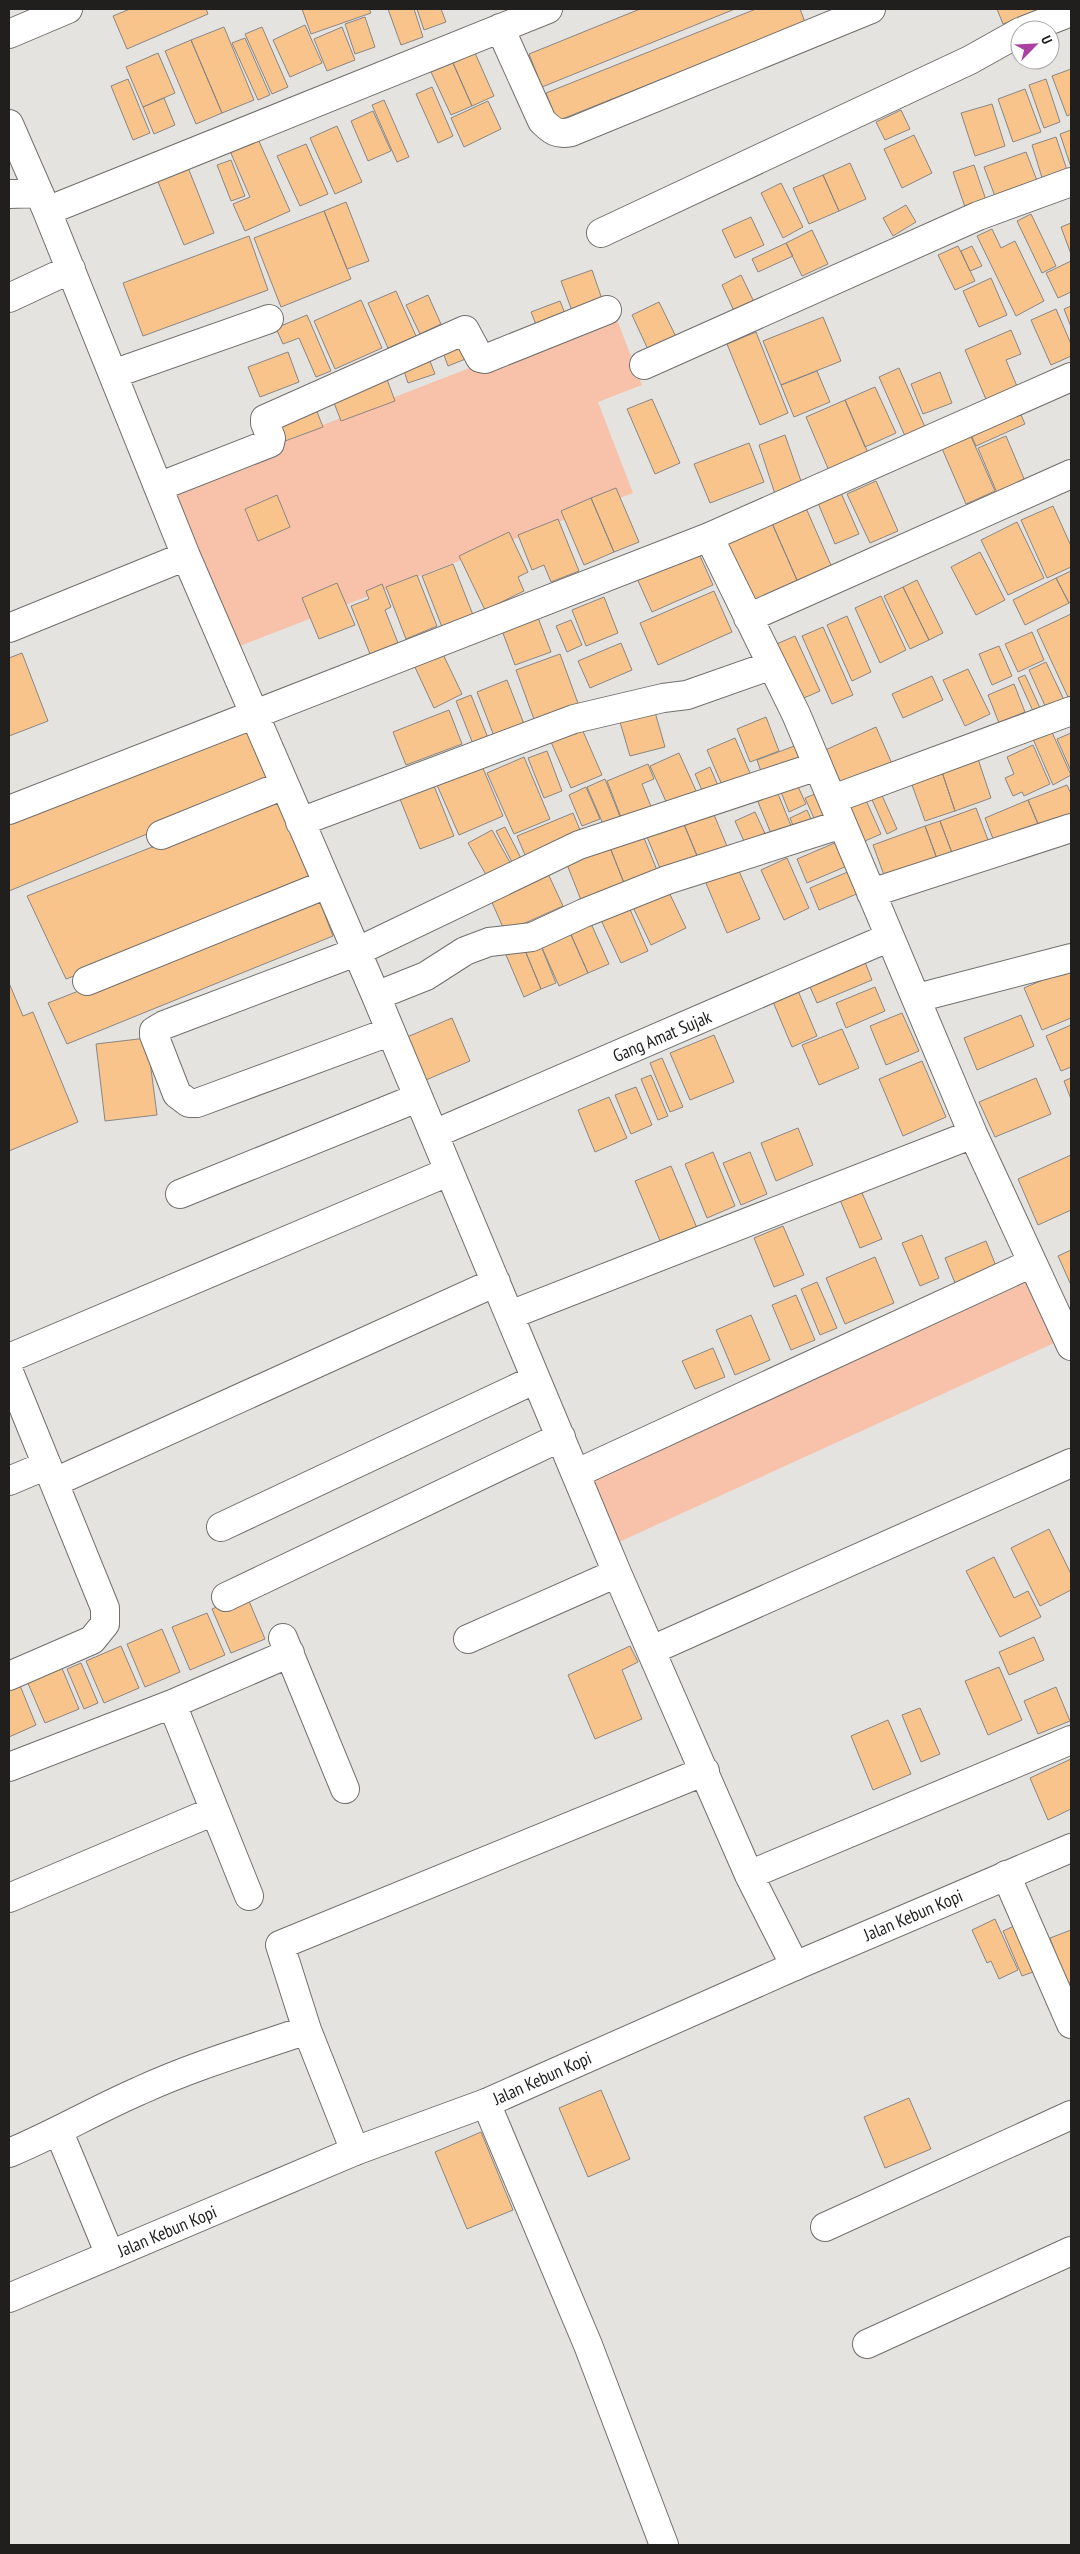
<svg xmlns="http://www.w3.org/2000/svg" width="1080" height="2554" viewBox="0 0 1080 2554" font-family="'PT Sans Narrow',sans-serif">
	<style>
		.green { fill: #f7c1aa }
		.building { fill: #f8c48c; stroke: #898684 }
		.lines { fill: none; stroke-linecap: round; stroke-linejoin: round }
		.minor-casing { stroke: #706f6c; stroke-width: 30 }
		.major-casing { stroke: #706f6c; stroke-width: 30 }
		.minor { stroke: #fff; stroke-width: 28 }
		.major { stroke: #fff; stroke-width: 28 }
		.labels { text-anchor: middle; dominant-baseline: central; stroke-width: 4; stroke-linejoin: round; paint-order: stroke }
		.street-label { font-size: 18px; fill: #201f1e; stroke: #fff }
	</style>
	<rect width="100%" height="100%" fill="#e5e3e0"/>
	<path class="green" d="M 601,317 L 616,317 L 642,385 L 598,402 L 633,493 L 235,648 L 171,484 Z
		M 1027,1282 L 1054,1343 L 619,1542 L 591,1481 Z"/>
	<path class="building" d="M 130,9 L 206,9 L 208,14 L 127,49 L 113,16 Z
		M 302,9 L 369,9 L 371,13 L 311,34 Z
		M 388,9 L 414,9 L 423,37 L 401,45 Z
		M 417,9 L 441,9 L 446,22 L 424,30 Z
		M 640,9 L 735,9 L 542,87 L 529,54 Z
		M 756,9 L 800,9 L 805,22 L 557,121 L 546,93 Z
		M 997,9 L 1044,9 L 1003,24 Z
		M 365,17 L 375,47 L 355,54 L 345,24 Z
		M 305,25 L 322,63 L 290,77 L 273,40 Z
		M 224,27 L 254,100 L 222,113 L 191,40 Z
		M 262,27 L 288,87 L 272,94 L 245,34 Z
		M 342,27 L 355,60 L 327,71 L 314,39 Z
		M 245,38 L 270,95 L 258,100 L 232,43 Z
		M 191,40 L 222,113 L 196,124 L 165,51 Z
		M 158,53 L 175,93 L 143,107 L 126,67 Z
		M 475,53 L 494,96 L 472,106 L 453,63 Z
		M 453,63 L 472,106 L 451,115 L 431,72 Z
		M 1071,69 L 1071,114 L 1067,116 L 1052,76 Z
		M 128,79 L 150,133 L 133,140 L 111,86 Z
		M 1046,79 L 1060,122 L 1044,128 L 1029,85 Z
		M 432,87 L 453,136 L 438,143 L 416,94 Z
		M 1025,89 L 1041,132 L 1013,142 L 998,99 Z
		M 164,98 L 175,125 L 154,134 L 143,107 Z
		M 384,100 L 409,157 L 397,162 L 372,105 Z
		M 488,101 L 501,129 L 464,147 L 451,118 Z
		M 992,104 L 1005,146 L 975,156 L 961,113 Z
		M 901,110 L 910,129 L 885,140 L 876,122 Z
		M 373,111 L 391,151 L 368,161 L 351,121 Z
		M 337,126 L 362,182 L 335,194 L 310,138 Z
		M 1071,130 L 1071,167 L 1060,134 Z
		M 914,135 L 932,173 L 902,188 L 884,149 Z
		M 1056,137 L 1068,173 L 1043,181 L 1032,145 Z
		M 258,139 L 290,211 L 245,231 L 233,204 L 250,197 L 230,151 Z
		M 306,144 L 328,194 L 300,206 L 277,156 Z
		M 1026,152 L 1038,183 L 996,199 L 984,167 Z
		M 231,160 L 245,196 L 231,201 L 217,165 Z
		M 850,163 L 866,199 L 839,211 L 823,175 Z
		M 187,165 L 214,233 L 184,245 L 156,177 Z
		M 974,165 L 987,203 L 966,210 L 953,172 Z
		M 823,175 L 839,211 L 809,224 L 793,188 Z
		M 781,183 L 803,227 L 783,238 L 761,193 Z
		M 346,202 L 369,261 L 347,269 L 324,211 Z
		M 906,205 L 916,222 L 893,236 L 883,218 Z
		M 324,211 L 351,279 L 281,307 L 254,238 Z
		M 1031,214 L 1056,266 L 1042,273 L 1017,221 Z
		M 751,217 L 764,245 L 735,258 L 722,230 Z
		M 1071,223 L 1071,254 L 1061,227 Z
		M 992,229 L 1001,248 L 1015,241 L 1044,301 L 1016,316 L 977,236 Z
		M 812,230 L 828,264 L 802,276 L 786,243 Z
		M 249,236 L 268,290 L 143,336 L 123,283 Z
		M 786,243 L 793,256 L 758,272 L 752,259 Z
		M 958,246 L 975,281 L 955,290 L 938,255 Z
		M 972,246 L 982,266 L 970,271 L 961,251 Z
		M 1071,261 L 1071,292 L 1058,298 L 1046,273 Z
		M 592,270 L 605,308 L 575,319 L 561,281 Z
		M 741,275 L 755,304 L 735,313 L 722,285 Z
		M 991,278 L 1007,315 L 979,327 L 963,291 Z
		M 396,291 L 416,336 L 388,348 L 368,303 Z
		M 428,295 L 441,324 L 420,334 L 406,305 Z
		M 361,300 L 382,348 L 335,369 L 314,321 Z
		M 560,301 L 568,321 L 539,332 L 531,312 Z
		M 659,302 L 680,345 L 652,358 L 632,315 Z
		M 1071,306 L 1071,327 L 1064,309 Z
		M 1056,309 L 1071,344 L 1071,356 L 1051,365 L 1031,320 Z
		M 307,315 L 331,371 L 316,377 L 299,338 L 283,344 L 276,328 Z
		M 823,317 L 841,361 L 781,385 L 763,341 Z
		M 1011,330 L 1021,354 L 1006,360 L 1019,391 L 988,404 L 965,350 Z
		M 756,332 L 788,413 L 760,425 L 727,344 Z
		M 466,338 L 473,356 L 448,366 L 441,347 Z
		M 288,352 L 299,382 L 260,397 L 248,367 Z
		M 428,356 L 435,374 L 408,383 L 402,365 Z
		M 899,368 L 925,427 L 905,436 L 879,377 Z
		M 817,371 L 830,402 L 794,417 L 781,385 Z
		M 940,372 L 952,403 L 923,414 L 911,384 Z
		M 385,374 L 395,401 L 341,421 L 331,395 Z
		M 875,387 L 896,433 L 865,447 L 845,400 Z
		M 652,399 L 680,463 L 655,474 L 627,409 Z
		M 845,400 L 869,455 L 830,473 L 806,417 Z
		M 314,404 L 323,427 L 285,441 L 276,418 Z
		M 1018,408 L 1025,424 L 976,446 L 969,430 Z
		M 969,432 L 995,491 L 966,504 L 940,444 Z
		M 785,435 L 802,484 L 775,494 L 759,445 Z
		M 1006,436 L 1025,481 L 997,493 L 978,448 Z
		M 749,443 L 764,482 L 710,503 L 694,464 Z
		M 876,481 L 898,531 L 870,543 L 847,494 Z
		M 616,488 L 639,542 L 614,552 L 591,498 Z
		M 841,493 L 859,534 L 835,544 L 818,503 Z
		M 277,495 L 290,527 L 258,541 L 245,509 Z
		M 591,498 L 614,552 L 584,565 L 561,511 Z
		M 802,499 L 834,572 L 800,587 L 768,514 Z
		M 1053,506 L 1071,546 L 1071,567 L 1047,578 L 1021,520 Z
		M 768,514 L 800,587 L 751,609 L 718,536 Z
		M 558,519 L 579,571 L 551,582 L 544,565 L 532,570 L 518,535 Z
		M 1017,522 L 1044,578 L 1008,595 L 981,540 Z
		M 509,532 L 528,572 L 518,577 L 524,591 L 485,610 L 459,556 Z
		M 696,547 L 713,585 L 652,612 L 635,574 Z
		M 980,552 L 1005,600 L 976,615 L 951,567 Z
		M 453,564 L 473,615 L 442,627 L 422,576 Z
		M 1071,571 L 1071,602 L 1069,603 L 1056,578 Z
		M 417,575 L 437,626 L 406,639 L 386,587 Z
		M 1056,578 L 1069,603 L 1025,625 L 1013,600 Z
		M 917,580 L 943,633 L 929,640 L 903,587 Z
		M 337,583 L 355,625 L 319,639 L 302,598 Z
		M 382,584 L 391,607 L 385,610 L 398,643 L 370,654 L 351,606 L 369,599 L 366,591 Z
		M 903,587 L 929,640 L 910,649 L 884,596 Z
		M 714,591 L 732,632 L 658,665 L 640,623 Z
		M 881,596 L 906,650 L 880,663 L 855,608 Z
		M 604,597 L 618,633 L 586,646 L 572,610 Z
		M 1071,614 L 1071,696 L 1068,697 L 1037,630 Z
		M 537,615 L 551,652 L 515,665 L 501,628 Z
		M 847,616 L 871,672 L 852,681 L 827,625 Z
		M 571,620 L 582,645 L 567,652 L 556,626 Z
		M 823,627 L 853,695 L 832,704 L 802,636 Z
		M 1032,632 L 1044,660 L 1018,672 L 1005,644 Z
		M 795,636 L 820,691 L 797,701 L 772,646 Z
		M 621,643 L 632,670 L 590,688 L 578,661 Z
		M 999,646 L 1012,676 L 992,685 L 979,654 Z
		M 441,650 L 462,694 L 434,708 L 413,663 Z
		M 22,653 L 48,721 L 9,736 L 9,658 Z
		M 560,654 L 579,706 L 535,722 L 516,670 Z
		M 1046,662 L 1064,700 L 1046,708 L 1029,670 Z
		M 968,669 L 990,714 L 965,726 L 943,680 Z
		M 1025,675 L 1040,708 L 1033,711 L 1018,678 Z
		M 932,676 L 943,700 L 903,718 L 892,694 Z
		M 507,680 L 524,724 L 494,736 L 477,692 Z
		M 1014,684 L 1025,712 L 999,723 L 988,695 Z
		M 471,695 L 488,738 L 473,744 L 456,701 Z
		M 449,710 L 462,744 L 406,765 L 393,732 Z
		M 655,712 L 665,747 L 630,756 L 620,722 Z
		M 766,717 L 779,751 L 750,762 L 737,729 Z
		M 248,719 L 273,782 L 9,891 L 9,812 Z
		M 876,727 L 893,766 L 838,791 L 821,752 Z
		M 582,729 L 602,775 L 571,788 L 551,742 Z
		M 1051,730 L 1071,775 L 1053,785 L 1033,739 Z
		M 1071,733 L 1071,771 L 1057,739 Z
		M 735,738 L 753,780 L 725,792 L 707,750 Z
		M 797,745 L 806,768 L 765,783 L 757,760 Z
		M 1033,745 L 1050,784 L 1024,796 L 1022,792 L 1013,796 L 1005,778 L 1014,774 L 1007,757 Z
		M 547,751 L 562,791 L 544,798 L 528,758 Z
		M 679,753 L 697,793 L 668,806 L 650,766 Z
		M 524,757 L 550,819 L 514,834 L 487,773 Z
		M 978,759 L 991,798 L 955,811 L 942,772 Z
		M 648,764 L 654,779 L 642,784 L 654,814 L 624,825 L 607,781 Z
		M 482,766 L 503,816 L 459,835 L 437,785 Z
		M 710,767 L 719,788 L 704,795 L 695,774 Z
		M 942,772 L 955,811 L 925,821 L 911,782 Z
		M 605,779 L 623,824 L 606,831 L 587,787 Z
		M 795,780 L 806,804 L 789,812 L 779,787 Z
		M 1067,785 L 1071,794 L 1071,819 L 1041,831 L 1028,800 Z
		M 434,786 L 454,836 L 420,849 L 400,799 Z
		M 586,787 L 600,819 L 582,826 L 569,795 Z
		M 776,789 L 792,828 L 772,836 L 756,797 Z
		M 880,791 L 897,829 L 887,834 L 870,795 Z
		M 815,794 L 827,821 L 817,825 L 805,798 Z
		M 864,796 L 881,834 L 858,844 L 840,807 Z
		M 280,797 L 315,883 L 66,979 L 27,896 Z
		M 1028,800 L 1041,831 L 997,849 L 985,818 Z
		M 710,805 L 729,851 L 700,863 L 681,817 Z
		M 976,808 L 991,848 L 955,861 L 940,821 Z
		M 807,810 L 816,830 L 798,838 L 790,818 Z
		M 755,812 L 767,838 L 747,848 L 735,821 Z
		M 573,813 L 584,840 L 528,862 L 517,836 Z
		M 681,817 L 700,863 L 664,878 L 645,832 Z
		M 940,821 L 955,861 L 940,867 L 925,826 Z
		M 925,826 L 940,867 L 888,886 L 873,845 Z
		M 505,827 L 523,862 L 514,866 L 496,831 Z
		M 492,830 L 513,868 L 489,880 L 468,843 Z
		M 642,833 L 661,880 L 628,893 L 609,845 Z
		M 837,842 L 847,866 L 807,883 L 797,859 Z
		M 609,845 L 626,888 L 583,905 L 566,862 Z
		M 787,858 L 809,908 L 784,920 L 761,870 Z
		M 735,862 L 760,919 L 727,933 L 703,876 Z
		M 544,865 L 563,906 L 505,932 L 487,891 Z
		M 850,871 L 859,893 L 819,910 L 810,888 Z
		M 665,884 L 686,928 L 651,945 L 630,901 Z
		M 318,897 L 333,936 L 67,1044 L 48,1003 Z
		M 629,907 L 648,951 L 621,963 L 601,920 Z
		M 589,919 L 609,964 L 588,973 L 568,928 Z
		M 568,928 L 588,973 L 559,986 L 539,941 Z
		M 539,941 L 556,983 L 541,989 L 524,948 Z
		M 524,948 L 541,989 L 524,997 L 506,955 Z
		M 863,957 L 872,980 L 817,1003 L 807,980 Z
		M 1071,968 L 1071,1018 L 1042,1030 L 1024,988 Z
		M 9,983 L 23,1016 L 33,1012 L 78,1122 L 9,1151 Z
		M 796,986 L 817,1036 L 792,1047 L 771,997 Z
		M 875,987 L 885,1011 L 846,1028 L 836,1003 Z
		M 902,1013 L 919,1051 L 886,1065 L 870,1026 Z
		M 1021,1015 L 1034,1046 L 977,1070 L 964,1038 Z
		M 452,1018 L 470,1061 L 426,1080 L 407,1037 Z
		M 1071,1025 L 1071,1067 L 1061,1071 L 1046,1036 Z
		M 842,1029 L 859,1068 L 819,1085 L 802,1045 Z
		M 714,1035 L 734,1082 L 690,1100 L 670,1053 Z
		M 147,1038 L 157,1115 L 105,1121 L 96,1044 Z
		M 662,1058 L 683,1107 L 670,1112 L 650,1063 Z
		M 922,1061 L 946,1117 L 903,1136 L 879,1079 Z
		M 651,1075 L 668,1116 L 658,1120 L 641,1079 Z
		M 1036,1078 L 1051,1114 L 995,1137 L 979,1102 Z
		M 1071,1078 L 1071,1099 L 1064,1081 Z
		M 636,1087 L 652,1125 L 631,1134 L 615,1095 Z
		M 609,1097 L 627,1138 L 595,1152 L 578,1110 Z
		M 798,1128 L 813,1165 L 776,1181 L 761,1143 Z
		M 713,1152 L 735,1206 L 707,1218 L 685,1164 Z
		M 750,1152 L 767,1194 L 741,1205 L 723,1163 Z
		M 1071,1155 L 1071,1210 L 1038,1225 L 1018,1179 Z
		M 671,1166 L 697,1228 L 661,1243 L 635,1181 Z
		M 859,1186 L 882,1239 L 860,1248 L 838,1195 Z
		M 783,1226 L 804,1275 L 774,1287 L 754,1238 Z
		M 922,1235 L 939,1278 L 920,1286 L 902,1243 Z
		M 986,1241 L 996,1266 L 955,1283 L 945,1258 Z
		M 1071,1250 L 1071,1285 L 1058,1256 Z
		M 875,1257 L 894,1303 L 845,1324 L 826,1278 Z
		M 817,1282 L 837,1328 L 820,1335 L 801,1289 Z
		M 796,1295 L 815,1340 L 791,1350 L 772,1305 Z
		M 751,1315 L 770,1360 L 735,1375 L 716,1330 Z
		M 713,1348 L 725,1377 L 695,1389 L 682,1361 Z
		M 1049,1529 L 1071,1574 L 1071,1590 L 1040,1606 L 1011,1548 Z
		M 994,1557 L 1014,1598 L 1028,1591 L 1041,1617 L 1000,1637 L 966,1571 Z
		M 246,1594 L 265,1639 L 231,1653 L 212,1609 Z
		M 207,1613 L 225,1655 L 190,1670 L 172,1627 Z
		M 162,1629 L 180,1672 L 145,1687 L 127,1644 Z
		M 1034,1637 L 1044,1660 L 1009,1675 L 999,1652 Z
		M 121,1646 L 139,1688 L 104,1703 L 86,1661 Z
		M 630,1646 L 638,1662 L 622,1670 L 642,1719 L 595,1739 L 568,1675 Z
		M 81,1663 L 98,1703 L 84,1709 L 67,1669 Z
		M 61,1666 L 79,1709 L 45,1723 L 27,1681 Z
		M 999,1667 L 1022,1720 L 988,1735 L 965,1681 Z
		M 19,1683 L 36,1725 L 9,1737 L 9,1687 Z
		M 1056,1687 L 1070,1721 L 1038,1734 L 1024,1701 Z
		M 920,1708 L 940,1754 L 921,1762 L 902,1715 Z
		M 888,1720 L 911,1774 L 873,1790 L 851,1736 Z
		M 1071,1759 L 1071,1809 L 1048,1820 L 1030,1778 Z
		M 995,1919 L 1018,1970 L 999,1979 L 991,1961 L 987,1963 L 972,1930 Z
		M 1021,1923 L 1041,1969 L 1022,1976 L 1003,1931 Z
		M 1071,1930 L 1071,1982 L 1066,1984 L 1050,1938 Z
		M 601,2090 L 630,2159 L 588,2177 L 559,2108 Z
		M 909,2098 L 931,2149 L 885,2168 L 864,2117 Z
		M 481,2132 L 513,2210 L 467,2229 L 435,2152 Z"/>
	<g class="lines">
		<defs>
			<path id="minor" d="M 500,28 L 542,121 C 552,131 557,135 571,132 L 871,9
				M 1025,30 L 1071,12
				M 9,34 L 68,9
				M 9,124 L 47,211 L 186,556 L 376,996 L 617,1573 L 749,1875 L 795,1966
				M 9,194 L 39,193
				M 47,211 L 548,9
				M 601,233 L 970,60 L 1020,32
				M 9,298 L 71,269
				M 644,365 L 978,216 L 1071,182
				M 113,374 L 269,319
				M 158,487 L 270,443 L 271,438 L 265,423 L 265,419 L 465,330 L 480,358 L 485,359 L 607,310
				M 709,537 L 796,714 L 973,1134 L 1071,1346
				M 748,618 L 1071,474
				M 9,628 L 186,556
				M 833,799 L 1071,711
				M 9,810 L 709,537 L 1071,377
				M 300,822 L 574,719 L 663,698 L 687,695 L 772,665
				M 161,835 L 284,785
				M 871,893 L 1071,828
				M 87,981 L 327,884
				M 376,996 L 426,976 L 465,951 L 489,942 L 532,937 L 584,913 L 667,880 L 842,824
				M 917,998 L 1071,958
				M 389,1032 L 197,1103 L 189,1103 L 177,1094 L 154,1035 L 154,1031 L 164,1025 L 356,952 L 579,845 L 818,766
				M 434,1134 L 890,937
				M 180,1194 L 417,1098
				M 510,1315 L 973,1134
				M 9,1358 L 448,1172
				M 9,1372 L 105,1608 L 105,1624 L 92,1640 L 9,1676
				M 577,1473 L 1032,1263
				M 9,1481 L 47,1465
				M 55,1482 L 496,1282
				M 221,1527 L 536,1379
				M 226,1597 L 561,1437
				M 283,1638 L 345,1789
				M 468,1639 L 617,1573
				M 652,1650 L 1071,1463
				M 172,1704 L 249,1896
				M 9,1767 L 172,1704 L 290,1653
				M 749,1875 L 1071,1740
				M 1006,1875 L 1071,2024
				M 9,1898 L 214,1811
				M 486,2103 L 588,2345 L 664,2545
				M 59,2132 L 110,2255
				M 355,2151 L 307,2030 L 280,1945 L 705,1771
				M 9,2153 C 53,2135 95,2110 139,2091 C 193,2066 251,2049 307,2030
				M 825,2227 L 1071,2115
				M 867,2344 L 1071,2251"/>
			<path id="major" d="M 9,2298 L 355,2151 L 486,2103 L 795,1966 L 1071,1848"/>
		</defs>
		<use href="#minor" class="minor-casing"/>
		<use href="#major" class="major-casing"/>
		<use href="#minor" class="minor"/>
		<use href="#major" class="major"/>
	</g>
	<g class="labels">
		<g class="street-label">
			<text transform="translate(662 1036) rotate(-23)">Gang Amat Sujak</text>
			<text transform="translate(913 1915) rotate(-23)">Jalan Kebun Kopi</text>
			<text transform="translate(542 2078) rotate(-24)">Jalan Kebun Kopi</text>
			<text transform="translate(167 2231) rotate(-23)">Jalan Kebun Kopi</text>
		</g>
	</g>
	<rect width="1080" height="2554" fill="none" stroke="#201f1e" stroke-width="20"/>
	<g transform="translate(1035 45) rotate(66)"><circle r="24" fill="#ffffff" stroke="#a6a5a5"/>
	<path d="M0-4L9 19L0 12L-9 19Z" fill="#aa40a1"/>
	<text y="-8" font-size="14" font-weight="bold" text-anchor="middle" fill="#201f1e">U</text>
	</g>
</svg>
